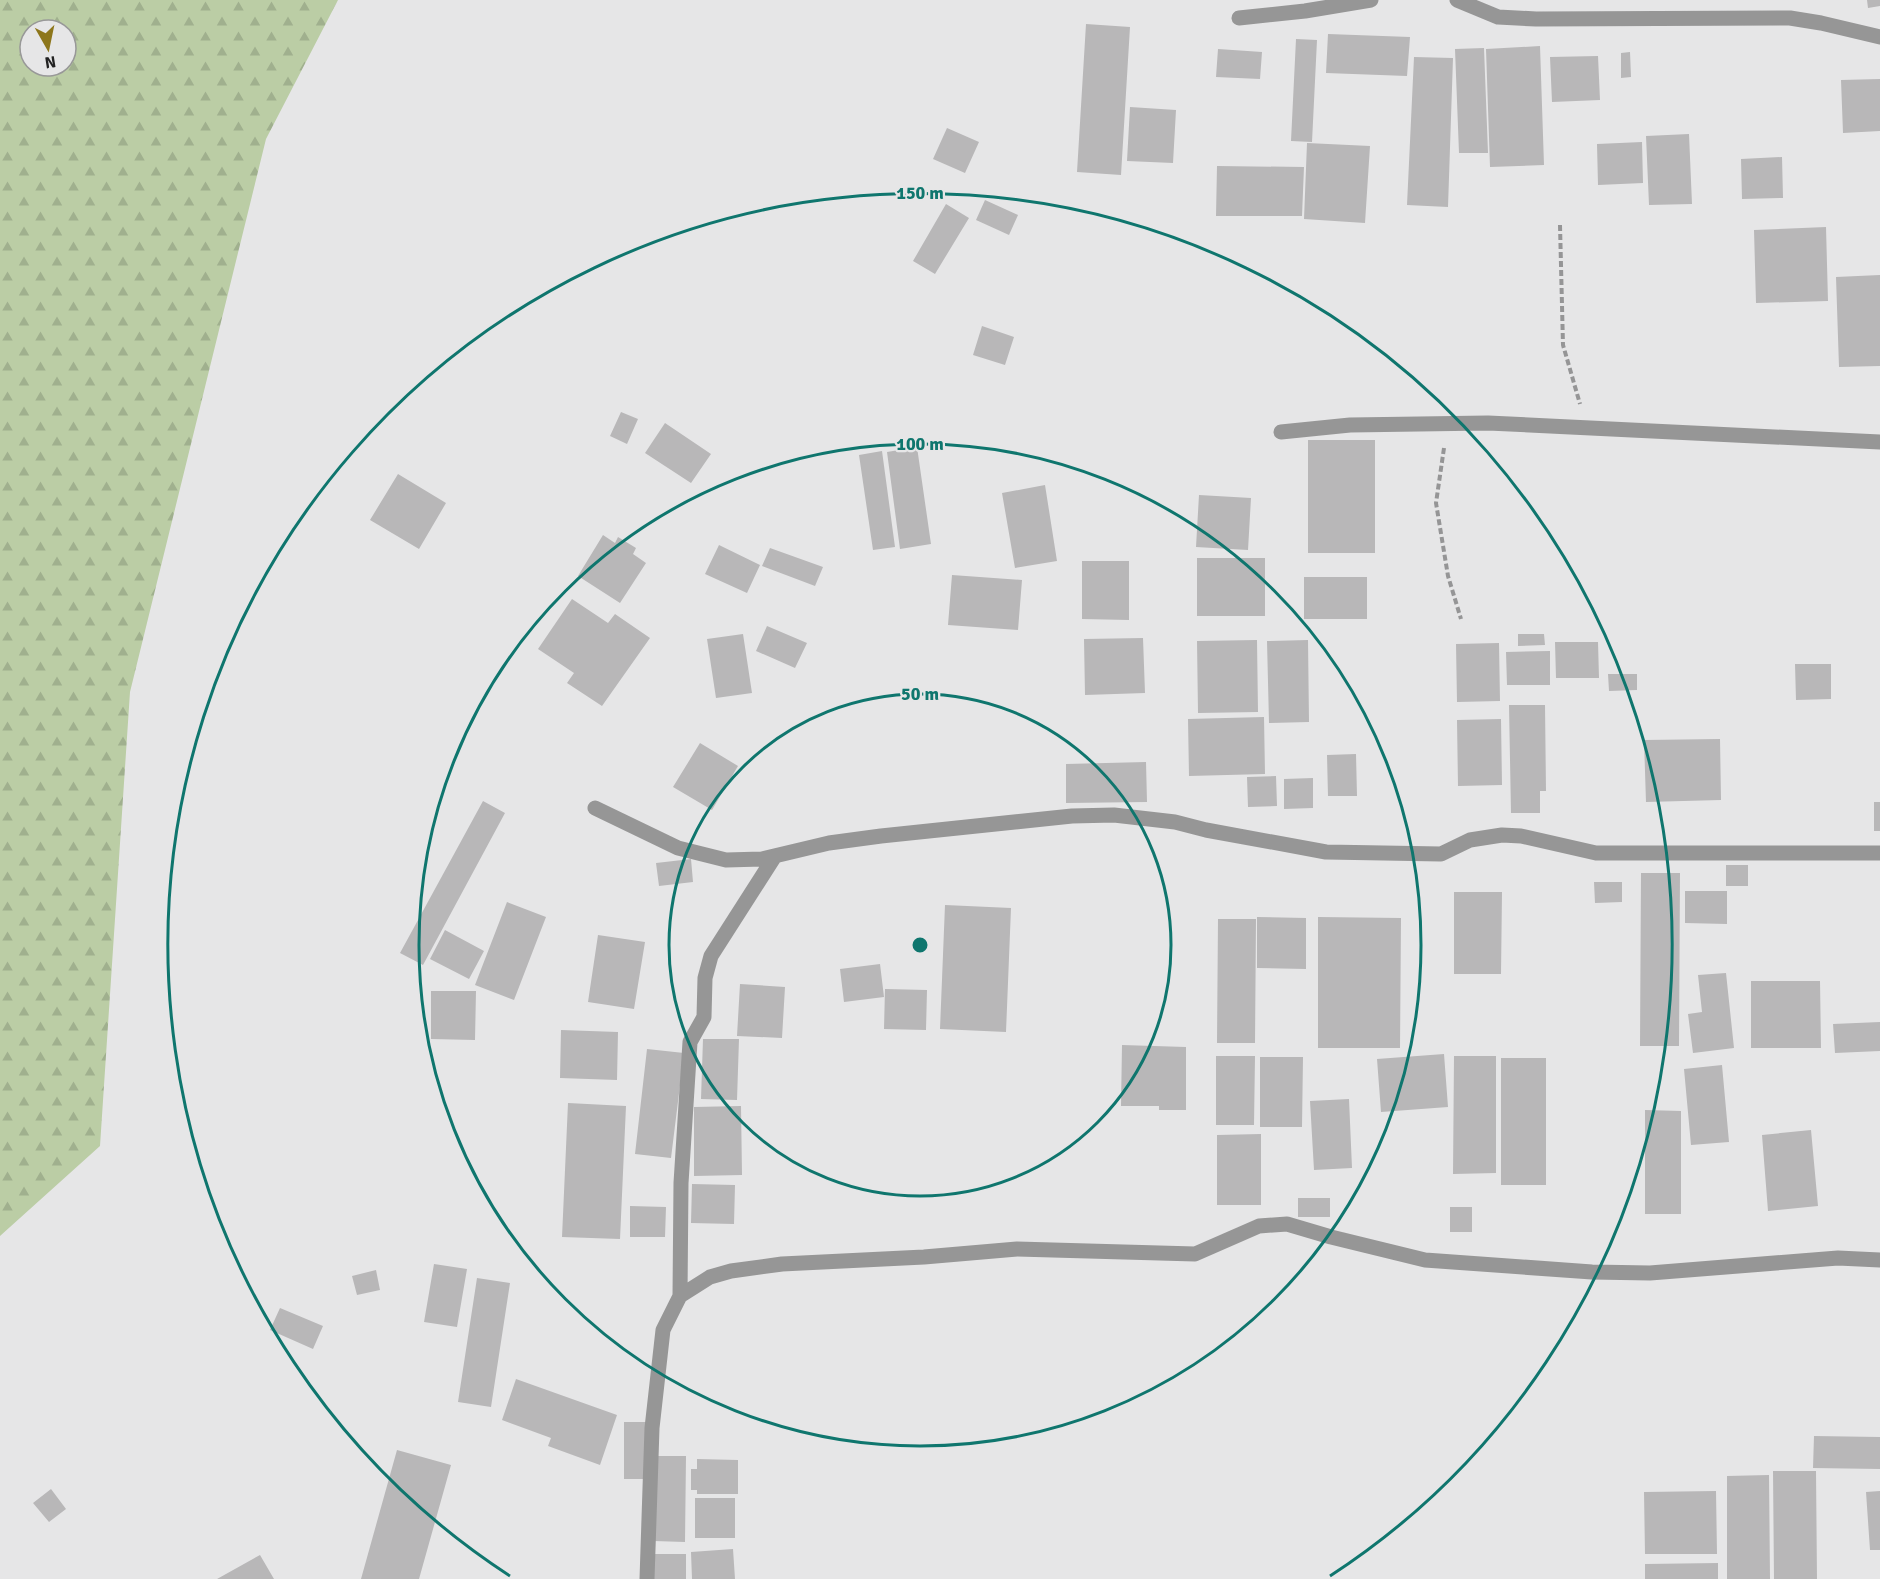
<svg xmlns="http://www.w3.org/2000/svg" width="1880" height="1579" viewBox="0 0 1880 1579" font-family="Signika,sans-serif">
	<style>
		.forest { fill: url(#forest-firs); fill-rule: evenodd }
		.building { fill: #b8b7b8 }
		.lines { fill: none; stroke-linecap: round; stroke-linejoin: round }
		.path { stroke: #959596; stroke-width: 4; stroke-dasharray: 6 3; stroke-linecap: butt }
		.minor { stroke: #969696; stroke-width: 15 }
		.ring { fill: none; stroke: #0f766e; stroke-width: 3 }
		.centre { fill: #0f766e; stroke: #e6e6e7; stroke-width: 3 }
		.ring-label { font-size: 18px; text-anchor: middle; font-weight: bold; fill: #0f766e; stroke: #e6e6e7; stroke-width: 4.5; stroke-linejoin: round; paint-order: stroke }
	</style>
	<defs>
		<pattern id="forest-firs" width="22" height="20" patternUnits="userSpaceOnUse" patternTransform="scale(1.5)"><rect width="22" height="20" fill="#bbcda5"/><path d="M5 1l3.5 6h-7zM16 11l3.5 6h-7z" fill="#a0b08e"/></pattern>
	</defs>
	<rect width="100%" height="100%" fill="#e6e6e7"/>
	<path class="forest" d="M 0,0 L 338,0 L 266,139 L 130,692 L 100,1146 L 0,1236 ZM 30,30 L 66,30 L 66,66 L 30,66 Z"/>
	<path class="building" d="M 1867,0 L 1880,0 L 1880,6 L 1868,8 Z
		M 1086,24 L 1130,27 L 1121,175 L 1077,172 Z
		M 1328,34 L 1410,37 L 1407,76 L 1326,73 Z
		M 1296,39 L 1317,40 L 1312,142 L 1291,141 Z
		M 1540,46 L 1544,165 L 1490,167 L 1486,49 Z
		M 1484,48 L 1488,153 L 1459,153 L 1455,49 Z
		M 1218,49 L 1262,52 L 1260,79 L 1216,77 Z
		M 1630,52 L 1631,77 L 1621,78 L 1621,53 Z
		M 1598,56 L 1600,100 L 1552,102 L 1550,57 Z
		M 1414,57 L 1453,58 L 1448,207 L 1407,205 Z
		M 1880,79 L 1880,131 L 1843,133 L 1841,80 Z
		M 1130,107 L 1176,110 L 1173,163 L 1127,161 Z
		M 947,128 L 979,142 L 965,173 L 933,159 Z
		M 1689,134 L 1692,204 L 1649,205 L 1646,136 Z
		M 1642,142 L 1643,183 L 1598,185 L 1597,144 Z
		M 1307,143 L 1370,146 L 1365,223 L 1304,219 Z
		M 1782,157 L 1783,198 L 1742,199 L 1741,159 Z
		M 1217,166 L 1304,167 L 1302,216 L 1216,216 Z
		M 985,200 L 1018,215 L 1009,235 L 976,220 Z
		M 946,204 L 969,218 L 935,274 L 913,261 Z
		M 1826,227 L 1828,301 L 1756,303 L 1754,230 Z
		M 1880,275 L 1880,366 L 1839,367 L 1836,277 Z
		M 982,326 L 1014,337 L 1005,365 L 973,355 Z
		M 621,412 L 638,419 L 627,444 L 610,436 Z
		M 665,423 L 711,454 L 691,483 L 645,453 Z
		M 1308,440 L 1375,440 L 1375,553 L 1308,553 Z
		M 917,447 L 931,544 L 900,549 L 887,452 Z
		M 882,451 L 895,547 L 873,550 L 859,455 Z
		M 398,474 L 446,503 L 419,549 L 370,520 Z
		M 1045,485 L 1057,561 L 1015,568 L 1002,493 Z
		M 1199,495 L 1251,498 L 1248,550 L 1196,547 Z
		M 603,535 L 615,543 L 618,537 L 636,548 L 633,554 L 646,563 L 620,603 L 578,576 Z
		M 719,545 L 760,565 L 747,593 L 705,574 Z
		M 770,548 L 823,567 L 815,586 L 762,566 Z
		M 1197,558 L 1265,558 L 1265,616 L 1197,616 Z
		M 1082,561 L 1129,561 L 1129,620 L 1082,619 Z
		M 952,575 L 1022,580 L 1018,630 L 948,625 Z
		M 1304,577 L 1367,577 L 1367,619 L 1304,619 Z
		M 572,599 L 608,623 L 615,614 L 650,638 L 602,706 L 567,683 L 574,673 L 538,649 Z
		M 767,626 L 807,643 L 795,668 L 756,651 Z
		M 743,634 L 752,693 L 716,698 L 707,639 Z
		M 1518,634 L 1544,634 L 1545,645 L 1518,646 Z
		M 1143,638 L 1145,693 L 1085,695 L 1084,639 Z
		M 1257,640 L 1258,712 L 1198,713 L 1197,641 Z
		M 1308,640 L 1309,722 L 1269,723 L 1267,641 Z
		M 1555,642 L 1598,642 L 1599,678 L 1556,678 Z
		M 1499,643 L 1500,701 L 1457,702 L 1456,644 Z
		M 1550,651 L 1550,685 L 1507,685 L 1506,652 Z
		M 1795,664 L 1831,664 L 1831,699 L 1796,700 Z
		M 1608,674 L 1637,674 L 1637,690 L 1609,691 Z
		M 1509,705 L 1545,705 L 1546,791 L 1540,791 L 1540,813 L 1511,813 Z
		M 1264,717 L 1265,774 L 1189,776 L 1188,719 Z
		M 1501,719 L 1502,785 L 1458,786 L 1457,720 Z
		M 1720,739 L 1721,800 L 1646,802 L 1644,740 Z
		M 700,743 L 738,766 L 712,810 L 673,787 Z
		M 1356,754 L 1357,796 L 1328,796 L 1327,755 Z
		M 1146,762 L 1147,802 L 1066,803 L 1066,764 Z
		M 1276,776 L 1277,806 L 1248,807 L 1247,777 Z
		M 1313,778 L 1313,808 L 1284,809 L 1284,779 Z
		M 483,801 L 505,813 L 423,965 L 400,953 Z
		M 1874,802 L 1880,802 L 1880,831 L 1874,831 Z
		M 691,859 L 693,882 L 659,886 L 656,863 Z
		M 1726,865 L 1748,865 L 1748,886 L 1726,886 Z
		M 1641,873 L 1680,873 L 1679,1046 L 1640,1046 Z
		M 1594,882 L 1622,882 L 1622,902 L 1595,903 Z
		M 1685,891 L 1727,891 L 1727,924 L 1685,923 Z
		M 1454,892 L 1502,892 L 1501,974 L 1454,974 Z
		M 507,902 L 546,917 L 514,1000 L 475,985 Z
		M 945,905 L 1011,908 L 1006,1032 L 940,1029 Z
		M 1257,917 L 1306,918 L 1306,969 L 1257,968 Z
		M 1318,917 L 1401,918 L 1400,1048 L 1318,1048 Z
		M 1218,919 L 1256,919 L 1255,1043 L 1217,1043 Z
		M 445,930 L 484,951 L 469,979 L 430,959 Z
		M 598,935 L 645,942 L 634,1009 L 588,1002 Z
		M 880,964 L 884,997 L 844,1002 L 840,969 Z
		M 1726,973 L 1734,1048 L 1693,1053 L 1688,1014 L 1702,1012 L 1698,975 Z
		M 1751,981 L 1820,981 L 1821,1048 L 1751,1048 Z
		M 740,984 L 785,987 L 782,1038 L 737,1036 Z
		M 885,989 L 927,990 L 926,1030 L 884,1029 Z
		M 431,991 L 476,991 L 475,1040 L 431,1039 Z
		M 1880,1022 L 1880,1051 L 1835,1053 L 1833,1024 Z
		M 561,1030 L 618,1032 L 617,1080 L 560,1078 Z
		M 703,1039 L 739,1039 L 737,1100 L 701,1099 Z
		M 1122,1045 L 1186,1047 L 1186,1110 L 1159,1110 L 1159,1106 L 1121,1106 Z
		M 647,1049 L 684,1053 L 671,1158 L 635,1154 Z
		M 1444,1054 L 1448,1107 L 1381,1112 L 1377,1059 Z
		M 1216,1056 L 1255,1056 L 1254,1125 L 1216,1125 Z
		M 1454,1056 L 1496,1056 L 1496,1173 L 1453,1174 Z
		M 1260,1057 L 1303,1057 L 1302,1127 L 1260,1127 Z
		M 1501,1058 L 1546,1058 L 1546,1185 L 1501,1185 Z
		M 1722,1065 L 1729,1142 L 1691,1145 L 1684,1069 Z
		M 1349,1099 L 1352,1168 L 1314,1170 L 1310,1101 Z
		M 568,1103 L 626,1106 L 620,1239 L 562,1237 Z
		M 741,1106 L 742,1175 L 694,1176 L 694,1107 Z
		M 1645,1110 L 1681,1111 L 1681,1214 L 1645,1214 Z
		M 1811,1130 L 1818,1206 L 1768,1211 L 1762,1135 Z
		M 1261,1134 L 1261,1205 L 1217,1205 L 1217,1135 Z
		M 692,1184 L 735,1185 L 734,1224 L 691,1223 Z
		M 1298,1198 L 1330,1198 L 1330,1217 L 1298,1217 Z
		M 630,1206 L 666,1207 L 665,1237 L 630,1237 Z
		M 1450,1207 L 1472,1207 L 1472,1232 L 1450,1232 Z
		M 434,1264 L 467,1269 L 457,1327 L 424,1322 Z
		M 376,1270 L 380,1290 L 357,1295 L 352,1276 Z
		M 477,1278 L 510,1283 L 491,1407 L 458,1402 Z
		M 280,1308 L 323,1326 L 313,1349 L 270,1330 Z
		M 516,1379 L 617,1415 L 600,1465 L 548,1446 L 551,1438 L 502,1420 Z
		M 624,1422 L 649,1422 L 649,1479 L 624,1479 Z
		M 1814,1436 L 1880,1437 L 1880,1469 L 1813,1468 Z
		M 397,1450 L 451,1465 L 419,1579 L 361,1579 Z
		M 654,1456 L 686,1456 L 685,1542 L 654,1541 Z
		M 697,1459 L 738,1460 L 738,1494 L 697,1494 L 697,1490 L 691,1490 L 691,1469 L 697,1469 Z
		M 1773,1471 L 1816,1471 L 1817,1579 L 1774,1579 Z
		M 1769,1475 L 1770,1579 L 1727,1579 L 1727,1476 Z
		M 51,1489 L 66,1509 L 49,1522 L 33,1503 Z
		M 1716,1491 L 1717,1554 L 1645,1554 L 1644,1492 Z
		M 1880,1491 L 1880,1550 L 1870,1550 L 1866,1492 Z
		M 695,1498 L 735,1498 L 735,1538 L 695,1538 Z
		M 733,1549 L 735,1579 L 692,1579 L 691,1552 Z
		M 654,1554 L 686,1554 L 686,1579 L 654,1579 Z
		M 260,1555 L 274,1579 L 217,1579 Z
		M 1718,1563 L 1718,1579 L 1645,1579 L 1645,1564 Z"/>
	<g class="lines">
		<path class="path" d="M 1560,225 L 1563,345 L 1580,404
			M 1444,448 L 1436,503 L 1448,576 L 1461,619"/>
		<path class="minor" d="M 1457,0 L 1498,17 L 1536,19 L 1790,18 L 1821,23 L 1880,37
			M 1239,18 L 1305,11 L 1371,0
			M 1281,432 L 1350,425 L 1488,423 L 1880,442
			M 595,808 L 678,848 L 726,860 L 762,859 L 829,843 L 881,836 L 1072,816 L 1114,815 L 1175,822 L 1206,830 L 1326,852 L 1441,854 L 1470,840 L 1502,835 L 1521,836 L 1596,853 L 1880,853
			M 680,1296 L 681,1183 L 690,1042 L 704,1017 L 705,978 L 711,956 L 775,856
			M 647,1579 L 652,1428 L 663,1330 L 680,1296 L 710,1277 L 731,1271 L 782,1264 L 924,1257 L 1017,1249 L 1195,1254 L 1259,1226 L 1287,1224 L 1331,1237 L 1425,1260 L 1592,1272 L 1650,1273 L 1838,1258 L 1880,1260"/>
	</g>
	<g class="ring">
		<circle cx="920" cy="945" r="251"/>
		<circle cx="920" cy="945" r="501"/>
		<path d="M510 1576A752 752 0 1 1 1330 1576"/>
	</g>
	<circle cx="920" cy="945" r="9" class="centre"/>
	<g class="ring-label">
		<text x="920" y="199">150 m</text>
		<text x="920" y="450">100 m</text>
		<text x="920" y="700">50 m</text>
	</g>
	<g transform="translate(48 48) rotate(171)"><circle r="28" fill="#e6e6e7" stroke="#989898" stroke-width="1.5"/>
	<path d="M0-4.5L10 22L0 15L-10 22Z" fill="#8d761b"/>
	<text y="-9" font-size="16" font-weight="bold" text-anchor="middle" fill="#222222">N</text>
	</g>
</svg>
